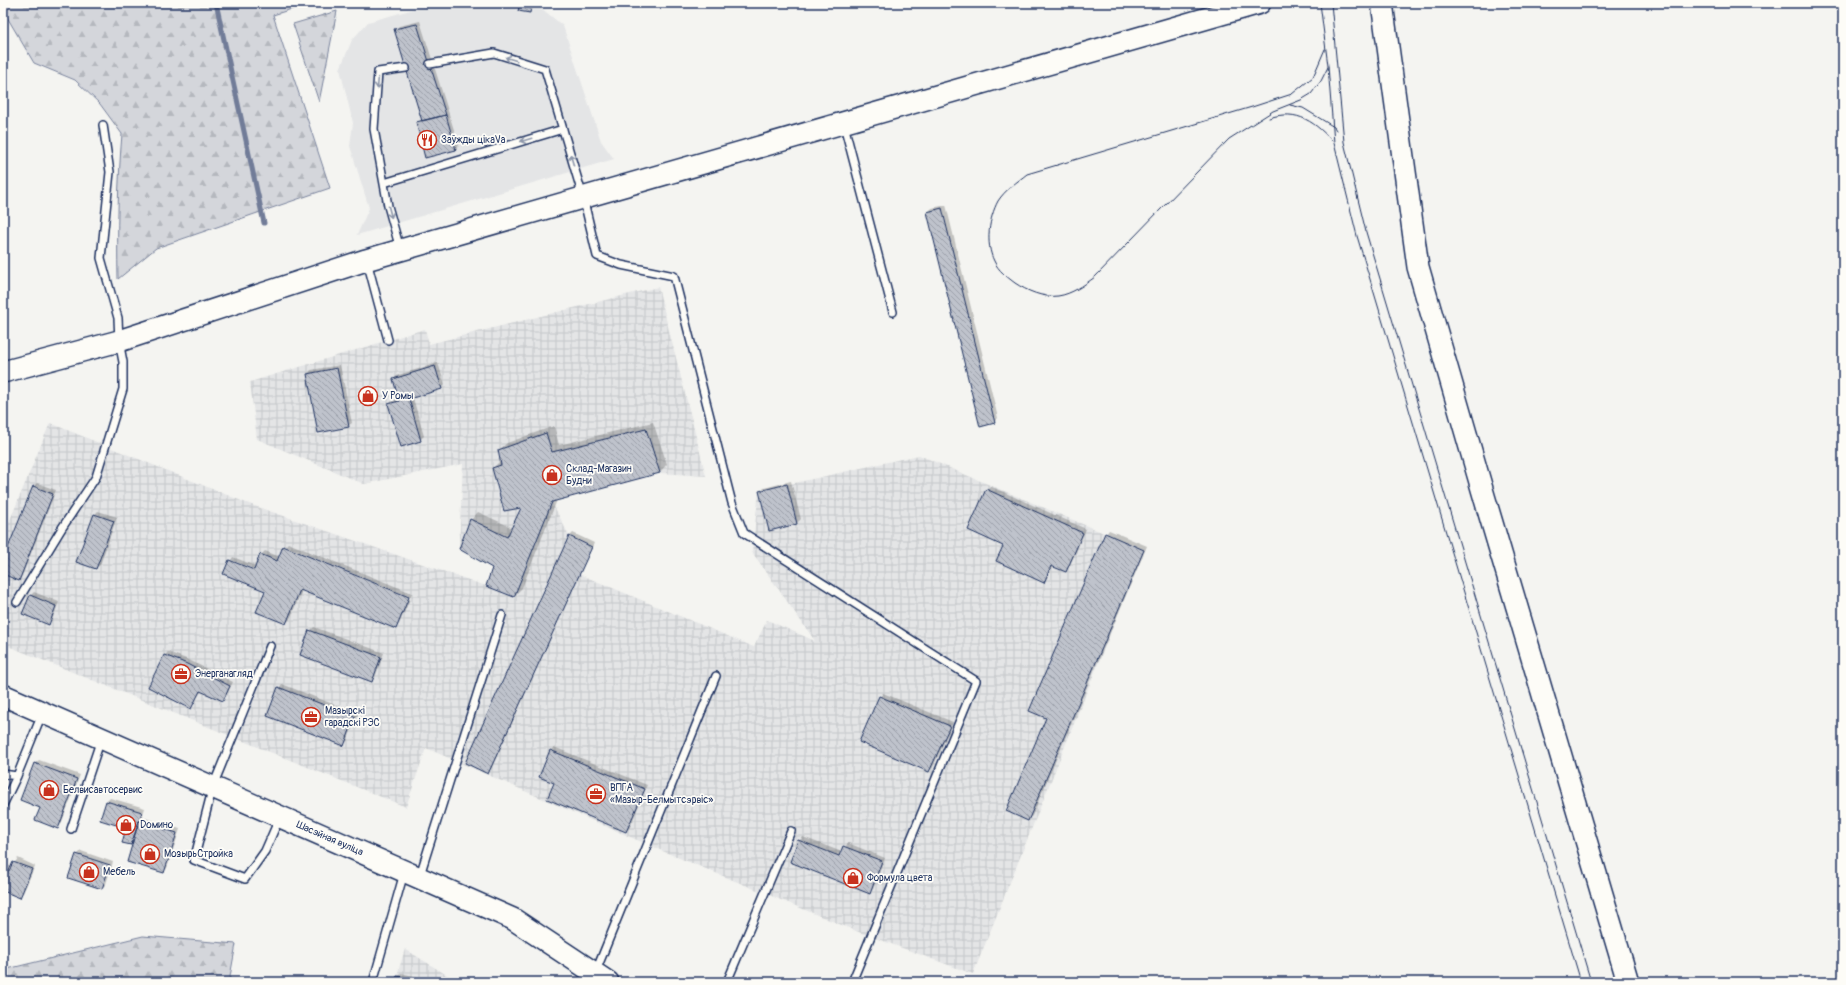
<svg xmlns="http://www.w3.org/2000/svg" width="1846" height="985" viewBox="0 0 1846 985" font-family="Pangolin,sans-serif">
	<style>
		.built { fill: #e4e5e6 }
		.industrial { fill: url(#industrial-grid) }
		.forest { fill: url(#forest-firs); stroke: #78829c }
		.shadow { fill: #0003 }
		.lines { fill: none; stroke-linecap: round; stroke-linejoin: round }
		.stream { stroke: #717c98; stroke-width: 5 }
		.building { fill: url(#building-back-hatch); stroke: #1b2f5e }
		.lane-casing { stroke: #1b2f5e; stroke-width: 10 }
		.secondary-casing { stroke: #1b2f5e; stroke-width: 24 }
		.lane { stroke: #fdfcf7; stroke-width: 7 }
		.secondary { stroke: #fdfcf7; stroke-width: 21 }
		.tram { stroke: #1b2f5e; stroke-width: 1 }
		.oneway { stroke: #8c96aa }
		.labels { text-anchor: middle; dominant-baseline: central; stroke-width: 3.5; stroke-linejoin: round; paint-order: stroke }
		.poi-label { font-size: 10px; fill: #1b2f5e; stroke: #fdfcf7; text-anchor: start }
		.street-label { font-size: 10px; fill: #1b2f5e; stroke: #fdfcf7 }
	</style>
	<defs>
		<pattern id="industrial-grid" width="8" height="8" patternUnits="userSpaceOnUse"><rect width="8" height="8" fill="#e4e5e6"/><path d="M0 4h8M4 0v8" fill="none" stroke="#c3c5c8"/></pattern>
		<pattern id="forest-firs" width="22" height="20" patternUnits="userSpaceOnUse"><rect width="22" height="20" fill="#d4d6db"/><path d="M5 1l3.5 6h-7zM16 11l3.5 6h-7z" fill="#b5b8be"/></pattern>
		<pattern id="building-back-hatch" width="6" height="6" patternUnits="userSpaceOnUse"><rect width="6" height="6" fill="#bfc3cc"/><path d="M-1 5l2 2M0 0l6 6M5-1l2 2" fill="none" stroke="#9a9fa9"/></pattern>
	</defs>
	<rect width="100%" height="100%" fill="#f4f4f1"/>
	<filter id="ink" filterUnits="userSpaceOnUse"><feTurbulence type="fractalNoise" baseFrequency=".025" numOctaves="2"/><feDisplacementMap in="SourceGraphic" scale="8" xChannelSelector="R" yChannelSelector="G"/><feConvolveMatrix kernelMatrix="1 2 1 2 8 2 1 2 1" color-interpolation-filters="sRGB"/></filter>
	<g filter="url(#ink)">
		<path class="built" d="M 430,3 L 535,3 L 563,26 L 601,141 L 614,159 L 357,235 L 369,208 L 350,146 L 353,123 L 340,69 L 352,40 L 368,22 L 428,5 Z"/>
		<path class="industrial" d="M 658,287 L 706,476 L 660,473 L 552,502 L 569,536 L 592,547 L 579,574 L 754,647 L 767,620 L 815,641 L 752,552 L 759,491 L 919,455 L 1144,550 L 973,974 L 856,931 L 660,850 L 426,748 L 406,807 L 3,644 L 3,537 L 50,423 L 249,504 L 486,586 L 492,568 L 459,549 L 463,464 L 364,484 L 257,439 L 250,382 L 425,329 L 429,344 Z
			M 405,949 L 458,982 L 395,982 Z"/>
		<path class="forest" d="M 3,3 L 311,3 L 273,15 L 330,188 L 156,248 L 118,279 C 117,230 118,182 122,134 L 100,104 L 75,80 L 34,63 L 4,12 Z
			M 337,11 L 319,102 L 293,24 Z
			M 143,936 L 236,944 L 229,982 L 3,982 L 3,970 Z"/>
		<path class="shadow" d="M 522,3 L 534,3 L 533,8 L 530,12 Z
			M 420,21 L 459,146 L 455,149 L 417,123 L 422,119 L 395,30 L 399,26 Z
			M 946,205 L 998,418 L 994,422 L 928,212 L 932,208 Z
			M 438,363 L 445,385 L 441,388 L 413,398 L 424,436 L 420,440 L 389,404 L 392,401 L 400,399 L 394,379 L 398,375 Z
			M 340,365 L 352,423 L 348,426 L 308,374 L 311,370 Z
			M 653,422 L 667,464 L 660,472 L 557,500 L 522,588 L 514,596 L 493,567 L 471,520 L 478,512 L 513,528 L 523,506 L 493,468 L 501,460 L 499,450 L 507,443 L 554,426 L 559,445 Z
			M 791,481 L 801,519 L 797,523 L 770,530 L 760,491 L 764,488 Z
			M 37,483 L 56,490 L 22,576 L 18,580 L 3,573 L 3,563 L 34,486 Z
			M 990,486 L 1086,529 L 1069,567 L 1066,571 L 1053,565 L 1047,578 L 1044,582 L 1004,545 L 987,490 Z
			M 98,511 L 117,517 L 100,565 L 96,568 L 77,562 L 95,514 Z
			M 1109,530 L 1147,546 L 1032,816 L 1028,819 L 1047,717 L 1106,534 Z
			M 573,533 L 594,543 L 491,769 L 488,772 L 569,537 Z
			M 288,543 L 412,593 L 410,597 L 285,546 Z
			M 284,547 L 410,599 L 399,624 L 396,628 L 302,590 L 290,619 L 286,623 L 258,611 L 266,591 L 224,574 L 230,560 L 258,573 L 259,571 L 231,560 L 233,557 L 256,566 L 261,555 L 265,551 L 280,557 Z
			M 34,592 L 59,602 L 52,620 L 48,624 L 30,596 Z
			M 314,627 L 384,653 L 375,677 L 372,681 L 310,631 Z
			M 168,652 L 189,660 L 233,682 L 226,696 L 222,700 L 202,690 L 191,707 L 150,687 L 165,655 Z
			M 282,684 L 358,714 L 347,741 L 344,745 L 279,688 Z
			M 883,693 L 953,722 L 933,767 L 929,771 L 880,697 Z
			M 554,747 L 647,785 L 630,827 L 626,831 L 555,782 L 551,750 Z
			M 39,760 L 80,775 L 61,824 L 58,828 L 41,808 L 21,800 L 35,763 Z
			M 110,798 L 145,808 L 142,817 L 180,829 L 167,868 L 164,872 L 133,845 L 123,842 L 128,828 L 101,820 L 107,801 Z
			M 803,837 L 842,852 L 848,843 L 885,858 L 873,889 L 869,893 L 799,841 Z
			M 81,851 L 113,862 L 106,884 L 102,888 L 77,855 Z
			M 18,858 L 35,866 L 23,893 L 20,896 L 3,889 L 3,863 L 12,867 Z
			M 401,973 L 440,982 L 396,982 L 398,976 Z"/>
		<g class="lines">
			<path class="stream" d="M 216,3 L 264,223"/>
		</g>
		<path class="building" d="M 520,3 L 531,6 L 530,13 L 518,11 Z
			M 417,24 L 446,115 L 422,121 L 394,29 Z
			M 446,115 L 456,150 L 425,158 L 416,122 Z
			M 942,208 L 995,423 L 980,427 L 927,212 Z
			M 435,366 L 442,389 L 409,399 L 421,441 L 401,447 L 388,404 L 399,401 L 393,379 Z
			M 337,368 L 349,427 L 318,433 L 307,374 Z
			M 646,429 L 660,473 L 552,502 L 514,597 L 486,586 L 492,568 L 459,549 L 470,519 L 507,537 L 521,508 L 504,511 L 492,468 L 501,465 L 498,450 L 546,433 L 552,452 Z
			M 787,484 L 797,524 L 769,531 L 759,491 Z
			M 33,486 L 53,494 L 19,581 L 3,574 L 3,560 Z
			M 986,489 L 1083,533 L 1066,572 L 1051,566 L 1044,583 L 996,561 L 1003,546 L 968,530 Z
			M 94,514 L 114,521 L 96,569 L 76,562 Z
			M 1105,533 L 1144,550 L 1028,821 L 1006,811 L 1046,718 L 1029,711 Z
			M 569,536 L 592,547 L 488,774 L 465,763 Z
			M 283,546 L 409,597 L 396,629 L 300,590 L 286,624 L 256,612 L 265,591 L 223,574 L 229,560 L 254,570 L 260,554 L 277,561 Z
			M 30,595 L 56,606 L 49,625 L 22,614 Z
			M 309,630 L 381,657 L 372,682 L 300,655 Z
			M 164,655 L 185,663 L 230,686 L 223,701 L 200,691 L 191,709 L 148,687 Z
			M 278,687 L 355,717 L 344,746 L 267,716 Z
			M 879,696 L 950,726 L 929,772 L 859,742 Z
			M 550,750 L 645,789 L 626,832 L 547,799 L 554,783 L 539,777 Z
			M 34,763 L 77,779 L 58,829 L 35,820 L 40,808 L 20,800 Z
			M 106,801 L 142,812 L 131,845 L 122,843 L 126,828 L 100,820 Z
			M 139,821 L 177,833 L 164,873 L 127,862 Z
			M 798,840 L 839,856 L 843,846 L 882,861 L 870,894 L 790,862 Z
			M 76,854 L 110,865 L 102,889 L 68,878 Z
			M 13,862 L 32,869 L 20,898 L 3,891 L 3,868 L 9,871 Z
			M 397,976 L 423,982 L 395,982 Z"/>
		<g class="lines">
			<defs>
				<path id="lane" d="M 430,64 L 494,53 L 545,69 L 583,197 L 597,256 L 621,265 L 674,276 L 732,503 L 744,533 L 976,681 L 852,982
					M 844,125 L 893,312
					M 384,183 L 563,129
					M 400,249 L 388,206 L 374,129 L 378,72 L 406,68
					M 367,261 L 388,340
					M 17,602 L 62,528 L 96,477 L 123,389 L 123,362 L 119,341 L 118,318 L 101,258 L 110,172 L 103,125
					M 270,646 L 213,786 L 194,860 L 245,879 L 265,851 L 279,819
					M 3,774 L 17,776 L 42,714
					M 3,805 L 17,776
					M 71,829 L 101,739
					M 420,875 L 502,615
					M 596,971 L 716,676
					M 373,982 L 404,873
					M 727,982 L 791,831"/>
				<g id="secondary">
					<path d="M 1382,3 L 1418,267 L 1484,496 L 1628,982"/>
					<path d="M 3,372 L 119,341 L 366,260 L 1260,3"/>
					<path id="s1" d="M 3,695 L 513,919 L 608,982"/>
				</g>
			</defs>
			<use href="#lane" class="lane-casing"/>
			<use href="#secondary" class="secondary-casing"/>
			<use href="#lane" class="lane"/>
			<use href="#secondary" class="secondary"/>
			<path class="tram" d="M 1320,3 L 1328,66 L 1334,143 L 1357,236 L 1581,982
				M 1331,3 L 1344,142 L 1366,232 L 1591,982
				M 1325,49 L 1313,77 L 1292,94 L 1252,107 L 1027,174 C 1017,182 1005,190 998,201 C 989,218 985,243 994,261 C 998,270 1007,277 1015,283 C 1027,291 1043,298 1058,296 C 1072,294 1084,285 1095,277 L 1229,139 L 1273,111 L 1301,100 L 1311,94 L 1321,81 L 1328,67
				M 1290,105 L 1303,108 L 1334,127 L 1336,130
				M 1269,118 C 1298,108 1316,123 1334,143"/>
		</g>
		<defs><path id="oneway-shaft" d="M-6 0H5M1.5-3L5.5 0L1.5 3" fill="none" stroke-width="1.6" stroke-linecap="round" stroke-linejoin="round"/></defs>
		<g class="oneway">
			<use href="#oneway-shaft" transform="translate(511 59) rotate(-163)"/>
			<use href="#oneway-shaft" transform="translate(378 83) rotate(95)"/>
			<use href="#oneway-shaft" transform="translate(526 140) rotate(163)"/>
			<use href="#oneway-shaft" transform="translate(572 160) rotate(-106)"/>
			<use href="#oneway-shaft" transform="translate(390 212) rotate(75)"/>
		</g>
	</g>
	<defs>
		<symbol id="restaurant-ring" viewBox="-11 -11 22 22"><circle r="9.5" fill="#fdfcf7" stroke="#c8321e" stroke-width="1.5"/><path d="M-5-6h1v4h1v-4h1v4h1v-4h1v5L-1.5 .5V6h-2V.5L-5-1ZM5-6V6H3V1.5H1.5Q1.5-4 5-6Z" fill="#c8321e"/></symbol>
		<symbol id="shop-ring" viewBox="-11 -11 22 22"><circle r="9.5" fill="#fdfcf7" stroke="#c8321e" stroke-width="1.5"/><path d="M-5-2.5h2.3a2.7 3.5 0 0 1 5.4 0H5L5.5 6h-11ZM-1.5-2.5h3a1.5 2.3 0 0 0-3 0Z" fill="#c8321e"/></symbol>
		<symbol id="office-ring" viewBox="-11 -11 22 22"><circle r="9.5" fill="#fdfcf7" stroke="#c8321e" stroke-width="1.5"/><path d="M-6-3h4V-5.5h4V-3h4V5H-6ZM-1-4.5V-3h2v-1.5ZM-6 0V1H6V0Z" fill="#c8321e"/></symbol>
	</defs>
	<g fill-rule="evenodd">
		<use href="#restaurant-ring" x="416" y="129" width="22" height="22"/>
		<use href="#shop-ring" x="357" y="385" width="22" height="22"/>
		<use href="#shop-ring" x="541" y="464" width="22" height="22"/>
		<use href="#office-ring" x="170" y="663" width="22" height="22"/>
		<use href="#office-ring" x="300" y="706" width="22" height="22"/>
		<use href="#shop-ring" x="38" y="779" width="22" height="22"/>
		<use href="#office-ring" x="585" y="783" width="22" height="22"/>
		<use href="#shop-ring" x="115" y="814" width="22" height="22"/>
		<use href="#shop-ring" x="139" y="843" width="22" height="22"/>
		<use href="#shop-ring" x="78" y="861" width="22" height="22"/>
		<use href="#shop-ring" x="842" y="867" width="22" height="22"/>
	</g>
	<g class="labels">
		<g class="poi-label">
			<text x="441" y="140">Заўжды цікаVа</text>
			<text x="382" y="396">У Ромы</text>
			<text x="566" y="469">Склад-Магазин<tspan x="566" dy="12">Будни</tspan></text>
			<text x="195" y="674">Энерганагляд</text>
			<text x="325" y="711">Мазырскі<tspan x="325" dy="12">гарадскі РЭС</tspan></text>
			<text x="610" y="788">ВПГА<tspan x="610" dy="12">«Мазыр-Белмытсэрвіс»</tspan></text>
			<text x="63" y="790">Белвисавтосервис</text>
			<text x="140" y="825">Dомино</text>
			<text x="164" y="854">МозырьСтройка</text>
			<text x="103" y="872">Мебель</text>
			<text x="867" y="878">Формула цвета</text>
		</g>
		<g class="street-label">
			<text stroke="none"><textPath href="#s1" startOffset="357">Шасэйная вуліца</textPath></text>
		</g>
	</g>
	<rect width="1846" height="985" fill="none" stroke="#fdfcf7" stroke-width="16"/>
	<rect x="8" y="8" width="1830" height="969" fill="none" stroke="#1b2f5e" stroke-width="1.5" filter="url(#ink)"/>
</svg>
